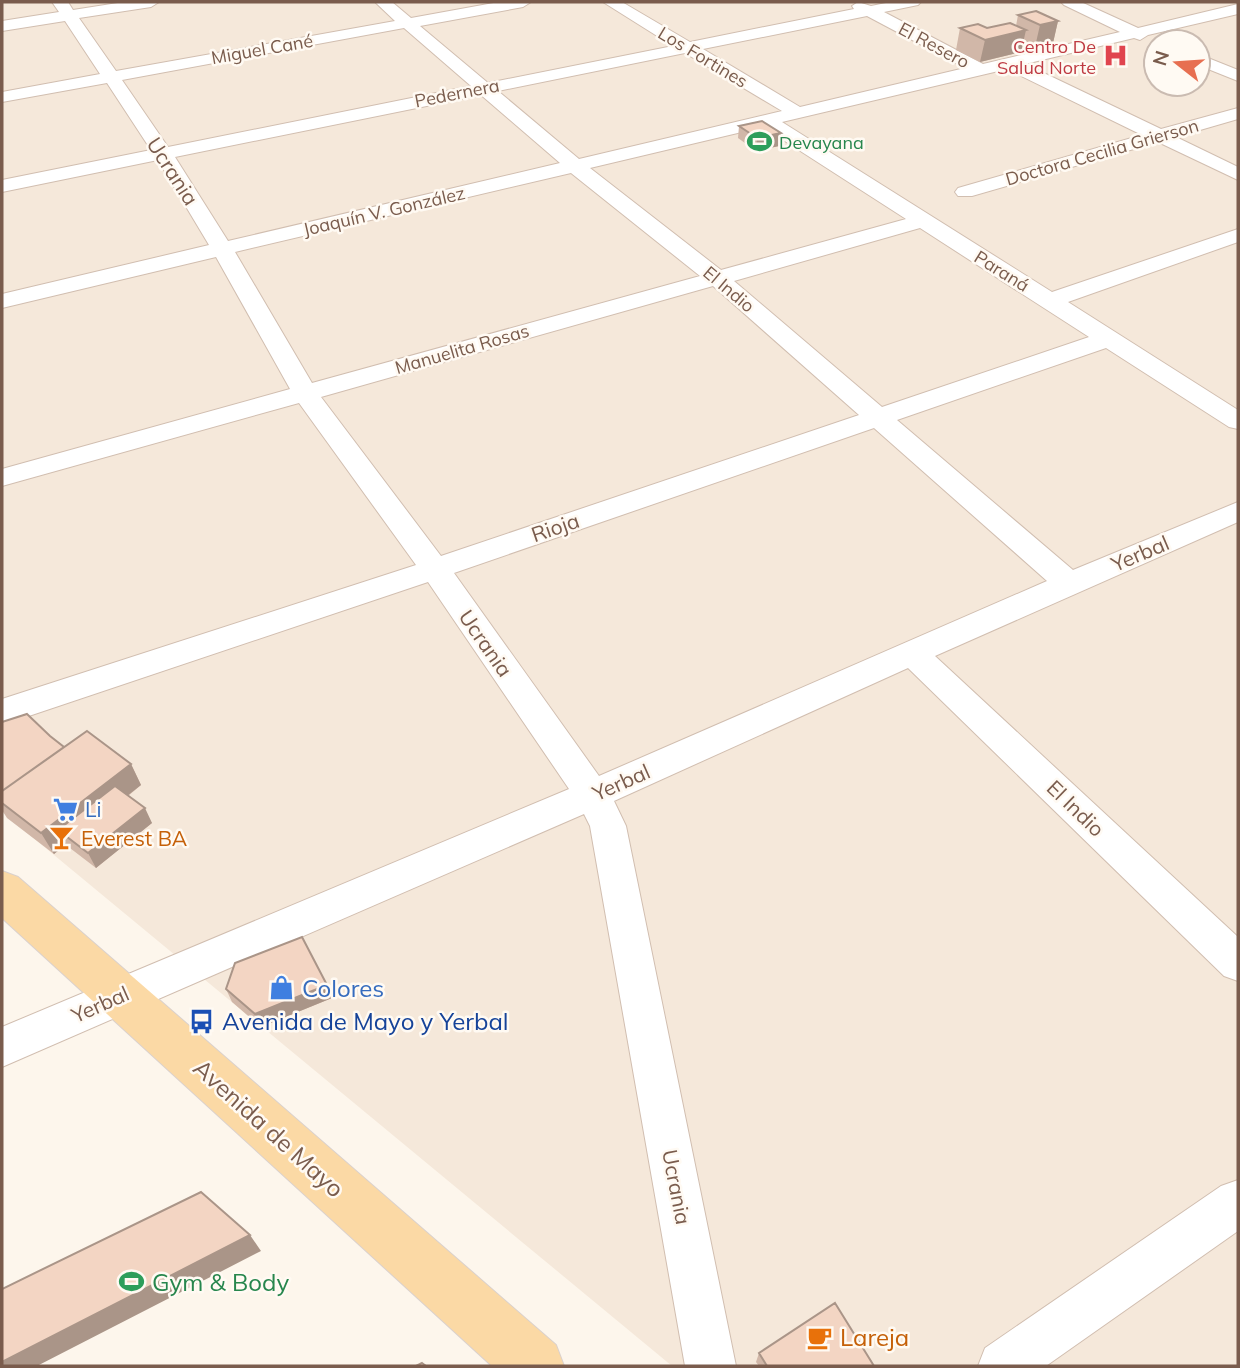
<svg xmlns="http://www.w3.org/2000/svg" width="1240" height="1368" viewBox="0 0 1240 1368" font-family="Mulish,sans-serif">
	<style>
		.residential { fill: #f5e8da; fill-rule: evenodd }
		.lines { fill: none; stroke-linecap: round; stroke-linejoin: round }
		.minor-casing { stroke: #d1beb0; stroke-width: 2 }
		.major-casing { stroke: #dad1cd; stroke-width: 2 }
		.minor { fill: #fff; fill-rule: evenodd }
		.major { fill: #fbd9a5; fill-rule: evenodd }
		.wall { fill: #d1b7a8 }
		.shaded-wall { fill: #aa9588 }
		.building { fill: #f3d5c3; stroke: #aa9588; stroke-width: 2 }
		.labels { text-anchor: middle; dominant-baseline: central; stroke-width: 5; stroke-linejoin: round; paint-order: stroke }
		.far-street-label { font-size: 18px; fill: #7a5c4d; stroke: #fffaf3 }
		.far-health-label { font-size: 18px; fill: #be3a42; stroke: #fffaf3; text-anchor: end }
		.far-leisure-label { font-size: 18px; fill: #27864d; stroke: #fffaf3; text-anchor: start }
		.street-label { font-size: 21px; fill: #7a5c4d; stroke: #fffaf3 }
		.shop-label { font-size: 21px; fill: #366cbe; stroke: #fffaf3; text-anchor: start }
		.food-label { font-size: 21px; fill: #c56008; stroke: #fffaf3; text-anchor: start }
		.near-shop-label { font-size: 24px; fill: #366cbe; stroke: #fffaf3; text-anchor: start }
		.near-transit-label { font-size: 24px; fill: #164399; stroke: #fffaf3; text-anchor: start }
		.near-street-label { font-size: 24px; fill: #7a5c4d; stroke: #fffaf3 }
		.near-leisure-label { font-size: 24px; fill: #27864d; stroke: #fffaf3; text-anchor: start }
		.near-food-label { font-size: 24px; fill: #c56008; stroke: #fffaf3; text-anchor: start }
	</style>
	<rect width="100%" height="100%" fill="#fdf6ec"/>
	<path class="residential" d="M 2,2 L 1238,2 L 1238,1366 L 672,1366 L 2,812 ZM 1156,42 L 1198,42 L 1198,84 L 1156,84 Z"/>
	<g class="lines">
		<defs>
			<path id="minor" d="M 52,2 L 68,2 L 73,10 L 124,2 L 159,2 L 151,7 L 79,18 L 116,71 L 395,21 L 375,2 L 392,2 L 411,18 L 499,2 L 531,2 L 523,7 L 420,26 L 488,83 L 673,46 L 603,2 L 622,2 L 690,42 L 854,9 L 852,6 L 858,2 L 871,6 L 891,2 L 921,2 L 918,5 L 884,12 L 983,64 L 1120,32 L 1064,5 L 1061,2 L 1081,2 L 1138,28 L 1238,4 L 1238,14 L 1148,35 L 1140,40 L 1134,38 L 1025,64 L 1161,129 L 1238,108 L 1238,119 L 1176,137 L 1238,167 L 1238,180 L 1158,142 L 972,196 L 958,196 L 955,192 L 958,188 L 1142,135 L 1007,69 L 782,122 L 1052,292 L 1238,229 L 1238,242 L 1068,302 L 1238,410 L 1238,429 L 1229,427 L 1106,348 L 897,420 L 1073,570 L 1238,502 L 1238,522 L 935,656 L 1238,937 L 1238,981 L 1224,976 L 908,668 L 614,801 L 626,826 L 736,1366 L 685,1366 L 590,826 L 584,814 L 2,1067 L 2,1027 L 569,789 L 428,582 L 2,725 L 2,699 L 416,565 L 299,403 L 2,486 L 2,469 L 290,389 L 216,257 L 2,308 L 2,294 L 209,245 L 158,160 L 2,192 L 2,180 L 151,150 L 107,83 L 2,102 L 2,92 L 100,74 L 65,21 L 2,31 L 2,21 L 59,12 ZM 867,16 L 965,68 L 800,107 L 703,49 ZM 404,28 L 471,86 L 168,147 L 122,80 ZM 685,53 L 782,111 L 579,159 L 498,91 ZM 481,95 L 560,163 L 228,241 L 175,157 ZM 763,127 L 906,219 L 721,270 L 590,168 ZM 571,173 L 700,276 L 312,383 L 235,252 ZM 920,228 L 1089,337 L 882,407 L 734,281 ZM 713,286 L 859,415 L 441,556 L 321,397 ZM 874,428 L 1047,581 L 599,776 L 454,573 Z
				M 1198,54 L 1238,70 L 1238,81 L 1198,65 Z
				M 1238,1180 L 1238,1231 L 1046,1366 L 978,1366 L 985,1348 L 1221,1186 Z"/>
			<path id="major" d="M 2,871 L 18,877 L 556,1345 L 564,1366 L 492,1366 L 2,918 Z"/>
		</defs>
		<use href="#minor" class="minor-casing"/>
		<use href="#major" class="major-casing"/>
		<use href="#minor" class="minor"/>
		<use href="#major" class="major"/>
	</g>
	<path class="wall" d="M 1018,15 L 1058,21 L 1053,43 L 1035,47 L 1023,42 L 1021,52 L 980,62 L 956,50 L 960,28 L 987,28 L 1016,26 Z
		M 739,126 L 781,133 L 779,146 L 756,151 L 738,138 Z
		M 2,722 L 50,736 L 64,747 L 131,764 L 141,785 L 128,796 L 152,823 L 96,868 L 66,845 L 54,854 L 7,818 L 2,810 Z
		M 226,989 L 332,998 L 261,1027 L 232,1002 Z
		M 759,1353 L 874,1366 L 759,1366 L 756,1362 Z"/>
	<path class="shaded-wall" d="M 1058,21 L 1053,43 L 1035,47 L 1040,25 Z
		M 1026,30 L 1021,52 L 980,62 L 985,40 Z
		M 781,133 L 779,146 L 756,151 L 757,138 Z
		M 131,764 L 141,785 L 71,840 L 58,830 L 66,844 L 54,854 L 41,833 Z
		M 145,808 L 152,823 L 96,868 L 88,853 Z
		M 327,985 L 332,998 L 261,1027 L 255,1014 Z
		M 250,1235 L 261,1251 L 37,1366 L 2,1366 L 2,1362 Z"/>
	<path class="building" d="M 1036,11 L 1058,21 L 1040,25 L 1018,15 Z
		M 1010,23 L 1026,30 L 985,40 L 960,28 L 978,24 L 987,28 Z
		M 762,121 L 781,133 L 757,138 L 739,126 Z
		M 27,714 L 50,736 L 64,747 L 2,791 L 2,722 Z
		M 87,731 L 131,764 L 41,833 L 2,803 L 2,791 Z
		M 115,786 L 145,808 L 88,853 L 58,830 Z
		M 302,937 L 327,985 L 255,1014 L 226,989 L 235,963 Z
		M 201,1192 L 250,1235 L 2,1362 L 2,1289 Z
		M 835,1303 L 874,1366 L 767,1366 L 759,1353 Z
		M 422,1363 L 426,1366 L 416,1366 Z"/>
	<defs>
		<symbol id="hospital-bare" viewBox="-9 -9 18 18"><path d="M-5-5h3v3.5h4V-5h3V5h-3V1.5h-4V5h-3Z" fill="#e0444e" stroke="#fffaf3" stroke-width="2.5" paint-order="stroke"/></symbol>
		<symbol id="stadium-bare" viewBox="-9 -9 18 18"><path d="M0-5a6.5 5 0 1 0 0 10a6.5 5 0 1 0 0-10ZM-3.5-1.8h7v3.6h-7Z" fill="#2e9e5b" stroke="#fffaf3" stroke-width="2.5" paint-order="stroke"/></symbol>
		<symbol id="supermarket-bare" viewBox="-9 -9 18 18"><path d="M-6-5.5h2.5l.6 2H6L4.5 2H-2.5L-4.4-4H-6ZM-1.5 3.2a1.3 1.3 0 1 0 .1 0ZM3 3.2a1.3 1.3 0 1 0 .1 0Z" fill="#3f7fe0" stroke="#fffaf3" stroke-width="2.5" paint-order="stroke"/></symbol>
		<symbol id="bar-bare" viewBox="-9 -9 18 18"><path d="M-6-5H6L.8 .8V4.5H3.5V6h-7V4.5H-.8V.8Z" fill="#e8710a" stroke="#fffaf3" stroke-width="2.5" paint-order="stroke"/></symbol>
		<symbol id="shop-bare" viewBox="-9 -9 18 18"><path d="M-5-2.5h2.3a2.7 3.5 0 0 1 5.4 0H5L5.5 6h-11ZM-1.5-2.5h3a1.5 2.3 0 0 0-3 0Z" fill="#3f7fe0" stroke="#fffaf3" stroke-width="2.5" paint-order="stroke"/></symbol>
		<symbol id="bus-bare" viewBox="-9 -9 18 18"><path d="M-5-6H5V4H4V6H2V4H-2V6H-4V4H-5ZM-3.5-4V0h7V-4ZM-3.5 1.2v1.5H-2V1.2ZM2 1.2v1.5H3.5V1.2Z" fill="#1a4fb4" stroke="#fffaf3" stroke-width="2.5" paint-order="stroke"/></symbol>
		<symbol id="cafe-bare" viewBox="-9 -9 18 18"><path d="M-5.5-4.5H6V0H3Q3 3.5 0 3.5H-2.5Q-5.5 3.5-5.5 0ZM3-3.2v2h1.7v-2ZM-6 4.5H4V6H-6Z" fill="#e8710a" stroke="#fffaf3" stroke-width="2.5" paint-order="stroke"/></symbol>
	</defs>
	<g fill-rule="evenodd">
		<use href="#hospital-bare" x="1098" y="38" width="35" height="35"/>
		<use href="#stadium-bare" x="742" y="124" width="35" height="35"/>
		<use href="#supermarket-bare" x="48" y="792" width="35" height="35"/>
		<use href="#bar-bare" x="44" y="820" width="35" height="35"/>
		<use href="#shop-bare" x="264" y="970" width="35" height="35"/>
		<use href="#bus-bare" x="184" y="1004" width="35" height="35"/>
		<use href="#stadium-bare" x="114" y="1264" width="35" height="35"/>
		<use href="#cafe-bare" x="802" y="1320" width="35" height="35"/>
	</g>
	<g class="labels">
		<g class="far-street-label">
			<text transform="translate(934 45) rotate(28)">El Resero</text>
			<text transform="translate(262 49) rotate(-10)">Miguel Cané</text>
			<text transform="translate(703 57) rotate(31)">Los Fortines</text>
			<text transform="translate(457 93) rotate(-11)">Pedernera</text>
			<text transform="translate(1102 152) rotate(-16)">Doctora Cecilia Grierson</text>
			<text transform="translate(384 211) rotate(-13)">Joaquín V. González</text>
			<text transform="translate(1002 271) rotate(32)">Paraná</text>
			<text transform="translate(729 289) rotate(40)">El Indio</text>
			<text transform="translate(462 349) rotate(-16)">Manuelita Rosas</text>
		</g>
		<g class="far-health-label">
			<text x="1096" y="46">Centro De<tspan x="1096" dy="21">Salud Norte</tspan></text>
		</g>
		<g class="far-leisure-label">
			<text x="779" y="142">Devayana</text>
		</g>
		<g class="street-label">
			<text transform="translate(173 171) rotate(57)">Ucrania</text>
			<text transform="translate(555 527) rotate(-19)">Rioja</text>
			<text transform="translate(1140 553) rotate(-23)">Yerbal</text>
			<text transform="translate(486 643) rotate(55)">Ucrania</text>
			<text transform="translate(621 782) rotate(-24)">Yerbal</text>
			<text transform="translate(1076 808) rotate(44)">El Indio</text>
			<text transform="translate(100 1004) rotate(-24)">Yerbal</text>
			<text transform="translate(677 1187) rotate(79)">Ucrania</text>
		</g>
		<g class="shop-label">
			<text x="85" y="809">Li</text>
		</g>
		<g class="food-label">
			<text x="81" y="838">Everest BA</text>
		</g>
		<g class="near-shop-label">
			<text x="302" y="988">Colores</text>
		</g>
		<g class="near-transit-label">
			<text x="222" y="1021">Avenida de Mayo y Yerbal</text>
		</g>
		<g class="near-street-label">
			<text transform="translate(269 1128) rotate(42)">Avenida de Mayo</text>
		</g>
		<g class="near-leisure-label">
			<text x="152" y="1282">Gym &amp; Body</text>
		</g>
		<g class="near-food-label">
			<text x="840" y="1337">Lareja</text>
		</g>
	</g>
	<rect width="1240" height="1368" fill="none" stroke="#7a5c4d" stroke-width="7"/>
	<g transform="translate(1177 63) rotate(287)"><circle r="33" fill="#fffaf3" stroke="#cabbb1" stroke-width="2"/>
	<path d="M0-5L12 26L0 18L-12 26Z" fill="#e76f51"/>
	<text y="-10" font-size="19" font-weight="bold" text-anchor="middle" fill="#7a5c4d">N</text>
	</g>
</svg>
